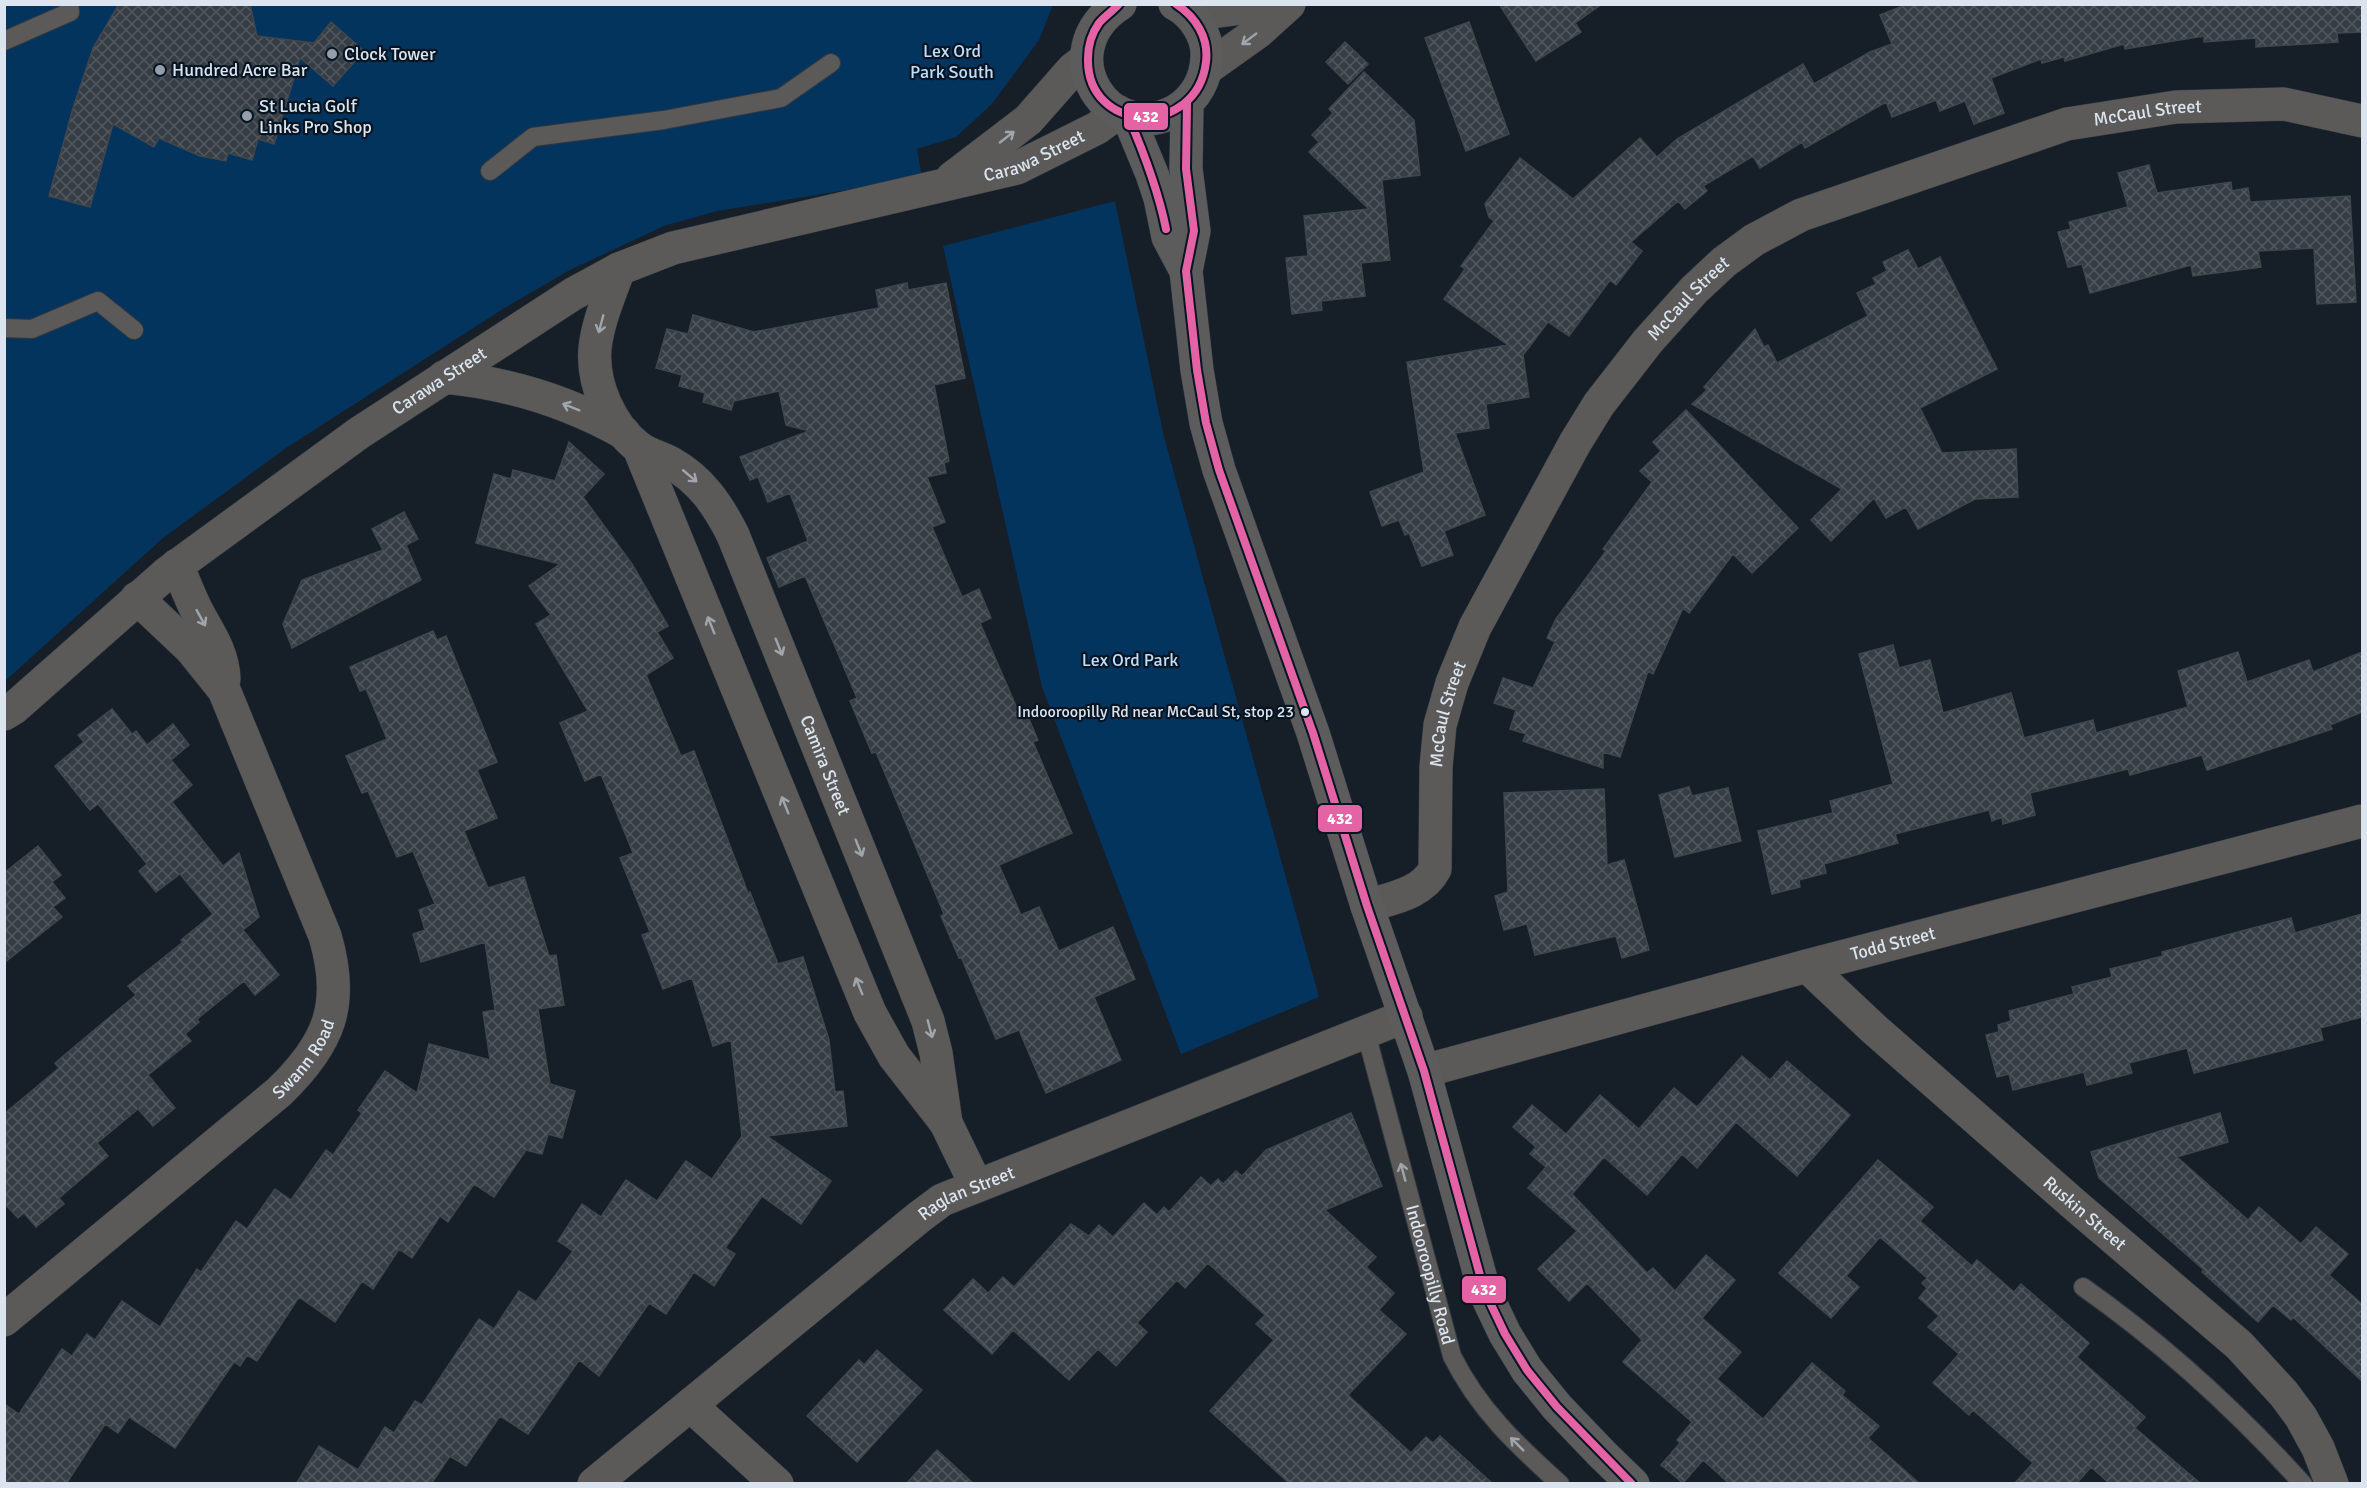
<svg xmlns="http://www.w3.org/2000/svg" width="2367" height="1488" viewBox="0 0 2367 1488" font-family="Signika,sans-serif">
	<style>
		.green { fill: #03345d }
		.building { fill: url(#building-cross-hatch); stroke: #40464e; stroke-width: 1.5 }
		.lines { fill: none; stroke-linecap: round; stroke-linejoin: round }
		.lane-casing { stroke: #333a41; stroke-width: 20 }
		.street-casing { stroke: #333a41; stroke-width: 34 }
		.secondary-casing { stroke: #333a41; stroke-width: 34 }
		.lane { stroke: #5b5a59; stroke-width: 18 }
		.street { stroke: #5b5a59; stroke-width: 33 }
		.secondary { stroke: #5d5c5d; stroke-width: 33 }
		.bus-1-casing { stroke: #071523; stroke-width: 12 }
		.bus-1 { stroke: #e463a4; stroke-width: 8 }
		.oneway { stroke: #a1a6ac }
		.poi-dot { fill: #969fa9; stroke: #071523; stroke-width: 2 }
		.bus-dot { fill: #dbe4ef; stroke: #071523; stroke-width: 2 }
		.labels { text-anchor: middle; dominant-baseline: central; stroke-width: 4.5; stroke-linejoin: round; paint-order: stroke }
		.bus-label { font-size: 16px; fill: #dbe4ef; stroke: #071523; text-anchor: end }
		.park-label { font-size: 18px; fill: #c0ddfc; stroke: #071523 }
		.poi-label { font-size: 18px; fill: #dbe4ef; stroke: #071523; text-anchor: start }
		.street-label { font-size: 18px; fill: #dbe4ef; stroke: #071523 }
		.line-badge { stroke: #071523; stroke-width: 2 }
		.badge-label { font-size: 16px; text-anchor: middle; font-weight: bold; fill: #fff }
	</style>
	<defs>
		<pattern id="building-cross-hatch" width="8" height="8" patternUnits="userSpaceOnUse" patternTransform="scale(1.5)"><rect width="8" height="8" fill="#363d44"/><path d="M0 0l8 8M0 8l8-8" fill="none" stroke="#52595f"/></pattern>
	</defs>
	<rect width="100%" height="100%" fill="#161e27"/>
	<path class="green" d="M 5,5 L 1053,5 L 1039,40 L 992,104 L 956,137 L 917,149 L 922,178 L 717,211 L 664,226 L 568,271 L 503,309 L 286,448 L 163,538 L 5,681 Z
		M 1115,201 L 1164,437 L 1319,997 L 1181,1054 L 1042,687 L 943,246 Z"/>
	<path class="building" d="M 119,4 L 250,4 L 257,36 L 314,43 L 331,22 L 364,51 L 333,86 L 300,58 L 274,144 L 258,139 L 252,160 L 228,153 L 226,161 L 200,156 L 159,138 L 154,147 L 113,124 L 90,207 L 49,196 L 73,108 L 93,48 Z
		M 1499,4 L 1602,4 L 1575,23 L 1581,32 L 1536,61 Z
		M 1908,4 L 2362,4 L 2362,32 L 2337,33 L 2338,42 L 2256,47 L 2256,38 L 2204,42 L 2204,36 L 2125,49 L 2124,44 L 2065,61 L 2064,57 L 2042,63 L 2041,59 L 1991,78 L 2004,113 L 1974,124 L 1965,101 L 1940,111 L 1936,100 L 1892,117 L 1886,102 L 1805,148 L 1802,142 L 1760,168 L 1753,156 L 1703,186 L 1707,191 L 1685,209 L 1678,201 L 1631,242 L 1642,251 L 1616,285 L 1610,280 L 1569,336 L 1548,322 L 1523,355 L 1529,397 L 1486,404 L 1489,428 L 1455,433 L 1485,515 L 1444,531 L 1453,555 L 1422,566 L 1409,533 L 1405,535 L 1399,520 L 1382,526 L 1370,492 L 1424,472 L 1407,362 L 1508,345 L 1444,299 L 1465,269 L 1461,266 L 1494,221 L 1489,217 L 1485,204 L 1520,158 L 1573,199 L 1640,138 L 1657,157 L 1677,139 L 1803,64 L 1814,84 L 1870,52 L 1892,44 L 1880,15 Z
		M 1469,22 L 1509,134 L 1466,151 L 1425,38 Z
		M 1345,42 L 1368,64 L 1348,84 L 1326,62 Z
		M 1364,72 L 1414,120 L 1420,175 L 1382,180 L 1390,260 L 1361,263 L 1365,296 L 1321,301 L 1322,310 L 1292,314 L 1286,258 L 1308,256 L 1304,216 L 1369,209 L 1309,152 L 1319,142 L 1312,135 L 1333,113 L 1329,109 Z
		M 2149,165 L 2157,193 L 2231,182 L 2232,191 L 2248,188 L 2250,202 L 2350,196 L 2356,302 L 2317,304 L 2314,248 L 2258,251 L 2261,267 L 2193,276 L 2191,265 L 2090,293 L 2082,264 L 2068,267 L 2058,232 L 2071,229 L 2069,222 L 2128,207 L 2118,173 Z
		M 1908,250 L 1918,269 L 1940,257 L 1997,369 L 1920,408 L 1942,453 L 2016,449 L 2018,497 L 1975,499 L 1918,529 L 1906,507 L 1886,518 L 1874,498 L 1831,541 L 1811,520 L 1842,489 L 1692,404 L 1707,390 L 1704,387 L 1755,329 L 1764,347 L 1768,345 L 1777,363 L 1868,316 L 1857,293 L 1876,284 L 1873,278 L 1887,271 L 1883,262 Z
		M 907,283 L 908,290 L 946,283 L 965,378 L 934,385 L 949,461 L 944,463 L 946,473 L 927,477 L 945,522 L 932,527 L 962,597 L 979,589 L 991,618 L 980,623 L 1019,713 L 1025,710 L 1038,740 L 1033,742 L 1072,833 L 999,865 L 1021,915 L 1039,907 L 1059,951 L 1113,927 L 1135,979 L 1094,997 L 1121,1060 L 1046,1093 L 1019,1030 L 996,1039 L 961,957 L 959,958 L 941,916 L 944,914 L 876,752 L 872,753 L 850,701 L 857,698 L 805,576 L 779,587 L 767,558 L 808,541 L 790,493 L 768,502 L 758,477 L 750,480 L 740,457 L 809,431 L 786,425 L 779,391 L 734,401 L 731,410 L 703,402 L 705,393 L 679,386 L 682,375 L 656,368 L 667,329 L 688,334 L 693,315 L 754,332 L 879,308 L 876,290 Z
		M 1686,410 L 1798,528 L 1752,573 L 1733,554 L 1689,613 L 1683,608 L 1653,674 L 1648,671 L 1620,757 L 1603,752 L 1603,768 L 1523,741 L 1526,734 L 1510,729 L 1516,710 L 1494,703 L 1503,678 L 1533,688 L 1555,642 L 1547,638 L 1556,619 L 1606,551 L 1603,549 L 1652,482 L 1640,471 L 1661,451 L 1653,442 Z
		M 569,442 L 604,474 L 583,497 L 632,564 L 668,626 L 657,632 L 673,658 L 646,675 L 681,756 L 694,751 L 748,893 L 750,892 L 778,964 L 803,957 L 829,1040 L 835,1092 L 843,1091 L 847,1126 L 767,1136 L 831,1181 L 801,1224 L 762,1196 L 725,1248 L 735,1254 L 714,1286 L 694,1272 L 666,1314 L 649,1303 L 599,1376 L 579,1360 L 528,1434 L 500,1416 L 466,1466 L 450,1456 L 431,1484 L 296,1484 L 319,1446 L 358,1470 L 385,1427 L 394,1433 L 415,1401 L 422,1405 L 479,1319 L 494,1329 L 519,1291 L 536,1302 L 573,1251 L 558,1241 L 582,1204 L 601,1217 L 626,1180 L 657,1201 L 686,1161 L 712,1179 L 742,1136 L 731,1040 L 713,1046 L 692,978 L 663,989 L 642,935 L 650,932 L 620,858 L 633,853 L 601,774 L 585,781 L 560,723 L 588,711 L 536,624 L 551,615 L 529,586 L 560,564 L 476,543 L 494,474 L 511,479 L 513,470 L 555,481 Z
		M 404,512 L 418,539 L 406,545 L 421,580 L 292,648 L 283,624 L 302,580 L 383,550 L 372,529 Z
		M 433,631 L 437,640 L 446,636 L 497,762 L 477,770 L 497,818 L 464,831 L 488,888 L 524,877 L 549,956 L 556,955 L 564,1005 L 538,1009 L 550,1084 L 575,1091 L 562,1138 L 548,1134 L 542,1154 L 526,1150 L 494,1197 L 474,1184 L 448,1222 L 440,1216 L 412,1258 L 399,1249 L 373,1289 L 362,1281 L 335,1322 L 299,1297 L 257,1361 L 247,1355 L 240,1366 L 234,1362 L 175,1448 L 129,1417 L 118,1433 L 105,1424 L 66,1484 L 4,1484 L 4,1404 L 19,1414 L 62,1349 L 72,1356 L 87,1334 L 95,1340 L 122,1301 L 160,1327 L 197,1269 L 201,1272 L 236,1221 L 247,1229 L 275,1189 L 291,1200 L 326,1150 L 333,1155 L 362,1113 L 358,1110 L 385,1071 L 417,1093 L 429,1044 L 490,1060 L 483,1012 L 495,1010 L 485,942 L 421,962 L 413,934 L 425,930 L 419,910 L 435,904 L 413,851 L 397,857 L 368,791 L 362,793 L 346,756 L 387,739 L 366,689 L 360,691 L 350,667 Z
		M 1893,645 L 1899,668 L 1930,660 L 1943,713 L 2011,693 L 2024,738 L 2093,720 L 2096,733 L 2188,707 L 2178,671 L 2238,652 L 2247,682 L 2309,660 L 2313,672 L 2362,652 L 2362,712 L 2330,725 L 2332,729 L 2207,770 L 2202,755 L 2130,775 L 2128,769 L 2030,793 L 2035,815 L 2003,824 L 2002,817 L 1992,821 L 1989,810 L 1895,834 L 1898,843 L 1824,864 L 1826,873 L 1799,880 L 1800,887 L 1772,894 L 1758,831 L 1833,813 L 1830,801 L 1893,784 L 1859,654 Z
		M 112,709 L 132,734 L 136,731 L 147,745 L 173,724 L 189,745 L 171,760 L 192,785 L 172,802 L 223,866 L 239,853 L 259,917 L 243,930 L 279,975 L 255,995 L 244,981 L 197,1019 L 199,1022 L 185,1034 L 191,1041 L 148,1075 L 175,1108 L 153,1126 L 138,1109 L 97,1143 L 108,1156 L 59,1198 L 64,1204 L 36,1227 L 24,1213 L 18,1218 L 4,1203 L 4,1114 L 59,1068 L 55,1063 L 136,995 L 128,986 L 183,942 L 181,940 L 213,914 L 180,874 L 156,892 L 139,871 L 147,864 L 98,804 L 90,810 L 55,766 L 84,742 L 78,735 Z
		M 1689,787 L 1692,796 L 1728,788 L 1741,841 L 1675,857 L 1659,795 Z
		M 1604,789 L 1607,865 L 1624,860 L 1649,950 L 1622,958 L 1616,936 L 1535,955 L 1527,924 L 1504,930 L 1495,896 L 1508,892 L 1504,793 Z
		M 38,846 L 61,875 L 52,882 L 65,898 L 53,907 L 62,917 L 4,963 L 4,873 Z
		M 2362,914 L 2362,1017 L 2320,1028 L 2323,1040 L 2194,1073 L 2187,1048 L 2129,1063 L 2132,1073 L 2087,1085 L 2084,1072 L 2013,1090 L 2009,1074 L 1997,1077 L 1986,1035 L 1999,1032 L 1998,1025 L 2011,1021 L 2009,1011 L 2074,994 L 2072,987 L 2112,977 L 2110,969 L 2163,956 L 2162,952 L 2291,918 L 2295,933 Z
		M 1742,1056 L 1770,1080 L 1787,1061 L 1850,1115 L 1797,1176 L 1736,1122 L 1697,1168 L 1682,1154 L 1647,1195 L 1604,1157 L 1572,1194 L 1647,1273 L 1653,1268 L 1675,1291 L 1706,1255 L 1735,1280 L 1702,1318 L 1741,1352 L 1717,1379 L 1763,1419 L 1812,1363 L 1845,1391 L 1842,1395 L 1879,1426 L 1868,1438 L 1920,1484 L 1730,1484 L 1703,1460 L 1683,1483 L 1661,1465 L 1680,1443 L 1677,1440 L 1692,1422 L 1623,1362 L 1642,1340 L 1587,1283 L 1569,1301 L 1538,1269 L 1577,1231 L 1528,1188 L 1546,1167 L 1530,1154 L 1536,1147 L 1513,1127 L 1532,1105 L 1566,1134 L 1600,1095 L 1639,1129 L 1674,1088 L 1697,1107 Z
		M 1351,1113 L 1382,1186 L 1325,1210 L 1376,1257 L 1366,1267 L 1394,1293 L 1379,1310 L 1406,1334 L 1348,1395 L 1411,1453 L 1426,1437 L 1433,1443 L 1440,1436 L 1493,1484 L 1290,1484 L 1210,1411 L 1274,1340 L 1256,1324 L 1265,1315 L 1208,1263 L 1185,1288 L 1177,1280 L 1137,1323 L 1147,1332 L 1116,1366 L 1098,1349 L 1069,1380 L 1013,1330 L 992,1354 L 944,1310 L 973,1279 L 988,1293 L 1003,1277 L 1014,1287 L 1071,1224 L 1089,1236 L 1099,1225 L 1113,1237 L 1144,1203 L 1157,1215 L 1164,1207 L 1169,1212 L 1201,1177 L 1211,1186 L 1218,1179 L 1223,1184 L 1236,1171 L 1242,1176 L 1266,1150 Z
		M 2220,1113 L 2228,1142 L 2177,1157 L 2248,1220 L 2259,1207 L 2301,1244 L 2316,1227 L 2348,1254 L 2329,1275 L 2362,1304 L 2362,1381 L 2293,1317 L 2291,1320 L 2273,1305 L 2258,1322 L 2202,1272 L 2204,1270 L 2099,1178 L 2091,1152 Z
		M 1878,1160 L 1933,1207 L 1920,1221 L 1972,1266 L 1977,1260 L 2014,1292 L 2021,1284 L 2089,1343 L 2077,1357 L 2145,1417 L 2135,1428 L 2201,1484 L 2110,1484 L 2091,1467 L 2076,1484 L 2014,1484 L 2033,1463 L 1973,1410 L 1969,1415 L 1933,1383 L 1959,1354 L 1928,1327 L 1939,1316 L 1919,1298 L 1927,1288 L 1922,1283 L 1927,1278 L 1880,1237 L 1846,1276 L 1859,1287 L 1831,1318 L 1779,1273 Z
		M 877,1350 L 922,1390 L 857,1462 L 807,1416 L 859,1360 L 864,1365 Z
		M 937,1450 L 974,1484 L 906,1484 Z"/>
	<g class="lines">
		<defs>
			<g id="lane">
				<path d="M 4,41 L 70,12 L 69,4"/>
				<path d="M 490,171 L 533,137 L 664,120 L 781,98 L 831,63"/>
				<path d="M 4,328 L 32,329 L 98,301 L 134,330"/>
				<path id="s1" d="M 1366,1033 L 1452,1356 C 1479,1410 1516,1444 1560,1484"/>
				<path d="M 2083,1287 C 2164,1344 2236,1410 2303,1484"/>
			</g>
			<g id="street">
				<path d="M 1190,15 L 1270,4"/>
				<path d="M 1206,69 L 1258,32 L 1289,4"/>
				<path d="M 952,178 L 1028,120 L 1073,69 L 1086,59"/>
				<path id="s2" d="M 619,269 C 610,294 598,321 595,348 C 592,384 610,425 638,447 C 647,454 660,457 671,463 C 701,480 718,505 733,535 L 928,1021 L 936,1053 L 946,1123"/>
				<path d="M 444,377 C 508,383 567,401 624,433"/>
				<path d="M 639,448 L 870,1013 L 894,1056 L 946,1123 L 976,1185"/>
				<path d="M 177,565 C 184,581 190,598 198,613 C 210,635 223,653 224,679"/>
				<path id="s3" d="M 4,714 L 14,708 L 167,573 L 359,433 L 573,294 L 619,269 L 673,248 L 1017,168 L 1097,128 L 1119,112"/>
				<path id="s4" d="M 1367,906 C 1392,898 1422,894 1435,869 L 1436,767 L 1440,725 L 1452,683 L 1475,627 L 1575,443 L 1599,404 L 1648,341 L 1694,290 L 1724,262 L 1754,240 L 1801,215 L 2067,124 L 2176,107 L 2284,104 L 2362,121"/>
				<path id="s5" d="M 1807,966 L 1874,1029 L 2076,1206 L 2239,1345 L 2284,1394 L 2301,1417 L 2318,1448 L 2332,1484"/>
				<path id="s6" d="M 1424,1071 L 1807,966 L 2362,821"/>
				<path id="s7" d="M 4,1320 L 279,1092 C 330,1043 345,1004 325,936 L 224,690 L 191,649 L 137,598"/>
				<path d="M 690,1405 L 777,1484"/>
				<path id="s8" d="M 594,1484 L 918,1218 L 942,1200 L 1406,1016"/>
			</g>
			<path id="secondary" d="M 1120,4 C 1046,52 1109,149 1177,110 C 1196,98 1206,79 1207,57 C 1208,36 1194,14 1175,4
				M 1187,104 L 1186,169 L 1194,231 L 1186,271 L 1197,370 L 1206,423 L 1219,470 L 1313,733 L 1367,906 L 1424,1071 L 1484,1290 L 1505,1334 L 1527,1370 L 1557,1407 L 1602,1454 L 1633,1484
				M 1128,116 L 1152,174 L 1160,198 L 1168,237 L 1186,271"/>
		</defs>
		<use href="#lane" class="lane-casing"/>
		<use href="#street" class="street-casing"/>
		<use href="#secondary" class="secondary-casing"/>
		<use href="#lane" class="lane"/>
		<use href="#street" class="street"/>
		<use href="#secondary" class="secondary"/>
		<defs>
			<path id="bus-1" d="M 1119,4 C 1113,11 1105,16 1099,23 C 1092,33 1088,46 1088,58 C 1086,134 1197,138 1206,62 C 1209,38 1196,17 1176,4
				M 1187,104 L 1186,169 L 1194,231 L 1186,271 L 1197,370 L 1206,423 L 1219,470 L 1313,733 L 1367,906 L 1424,1071 L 1484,1290 L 1505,1334 L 1527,1370 L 1557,1407 L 1632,1484
				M 1128,116 C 1144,153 1158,189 1166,229"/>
		</defs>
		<use href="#bus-1" class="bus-1-casing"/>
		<use href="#bus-1" class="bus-1"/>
	</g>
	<defs><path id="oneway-shaft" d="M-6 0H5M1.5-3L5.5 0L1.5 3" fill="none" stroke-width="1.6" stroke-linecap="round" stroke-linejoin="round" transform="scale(1.5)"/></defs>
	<g class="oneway">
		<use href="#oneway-shaft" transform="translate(1249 39) rotate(143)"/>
		<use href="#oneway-shaft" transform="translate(1007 137) rotate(-38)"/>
		<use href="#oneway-shaft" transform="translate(601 324) rotate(105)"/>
		<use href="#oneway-shaft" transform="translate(571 407) rotate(-158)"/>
		<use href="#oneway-shaft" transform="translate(690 476) rotate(40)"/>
		<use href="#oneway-shaft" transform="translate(201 618) rotate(61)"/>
		<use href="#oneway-shaft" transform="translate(711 625) rotate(-112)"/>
		<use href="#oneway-shaft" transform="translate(779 647) rotate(68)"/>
		<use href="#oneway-shaft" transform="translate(785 805) rotate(-112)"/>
		<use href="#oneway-shaft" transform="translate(859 848) rotate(68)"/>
		<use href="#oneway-shaft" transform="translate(859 986) rotate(-112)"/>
		<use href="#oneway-shaft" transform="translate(930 1029) rotate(75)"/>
		<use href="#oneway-shaft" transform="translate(1403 1172) rotate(-105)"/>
		<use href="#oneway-shaft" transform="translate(1517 1444) rotate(-135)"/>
	</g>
	<g class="poi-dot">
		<circle cx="332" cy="54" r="6"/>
		<circle cx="160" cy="70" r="6"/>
		<circle cx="247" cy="116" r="6"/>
	</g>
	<circle class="bus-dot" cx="1305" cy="712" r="5"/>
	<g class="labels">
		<g class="bus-label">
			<text x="1294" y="712">Indooroopilly Rd near McCaul St, stop 23</text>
		</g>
		<g class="park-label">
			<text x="952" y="51">Lex Ord<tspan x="952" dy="21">Park South</tspan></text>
			<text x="1130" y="660">Lex Ord Park</text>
		</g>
		<g class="poi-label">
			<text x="344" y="54">Clock Tower</text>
			<text x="172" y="70">Hundred Acre Bar</text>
			<text x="259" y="106">St Lucia Golf<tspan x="259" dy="21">Links Pro Shop</tspan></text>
		</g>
		<g class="street-label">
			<text stroke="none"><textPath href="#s4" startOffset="1226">McCaul Street</textPath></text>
			<text stroke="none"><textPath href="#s3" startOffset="1192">Carawa Street</textPath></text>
			<text stroke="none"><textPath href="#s4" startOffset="722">McCaul Street</textPath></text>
			<text stroke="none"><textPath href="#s3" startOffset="549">Carawa Street</textPath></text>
			<text stroke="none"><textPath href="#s4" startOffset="236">McCaul Street</textPath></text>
			<text stroke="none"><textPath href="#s2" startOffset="576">Camira Street</textPath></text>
			<text stroke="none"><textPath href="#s6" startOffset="486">Todd Street</textPath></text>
			<text stroke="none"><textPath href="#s7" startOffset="399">Swann Road</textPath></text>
			<text stroke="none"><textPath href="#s8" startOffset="474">Raglan Street</textPath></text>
			<text stroke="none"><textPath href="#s5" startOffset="372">Ruskin Street</textPath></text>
			<text stroke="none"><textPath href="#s1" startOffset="250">Indooroopilly Road</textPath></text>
		</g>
	</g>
	<g class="line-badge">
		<rect x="1123" y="102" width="46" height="29" rx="6" fill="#e463a4"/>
		<rect x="1317" y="804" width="46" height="29" rx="6" fill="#e463a4"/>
		<rect x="1461" y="1275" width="46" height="29" rx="6" fill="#e463a4"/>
	</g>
	<g class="badge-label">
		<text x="1146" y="122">432</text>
		<text x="1340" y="824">432</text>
		<text x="1484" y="1295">432</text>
	</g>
	<rect width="2367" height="1488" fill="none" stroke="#dbe4ef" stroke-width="12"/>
</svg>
